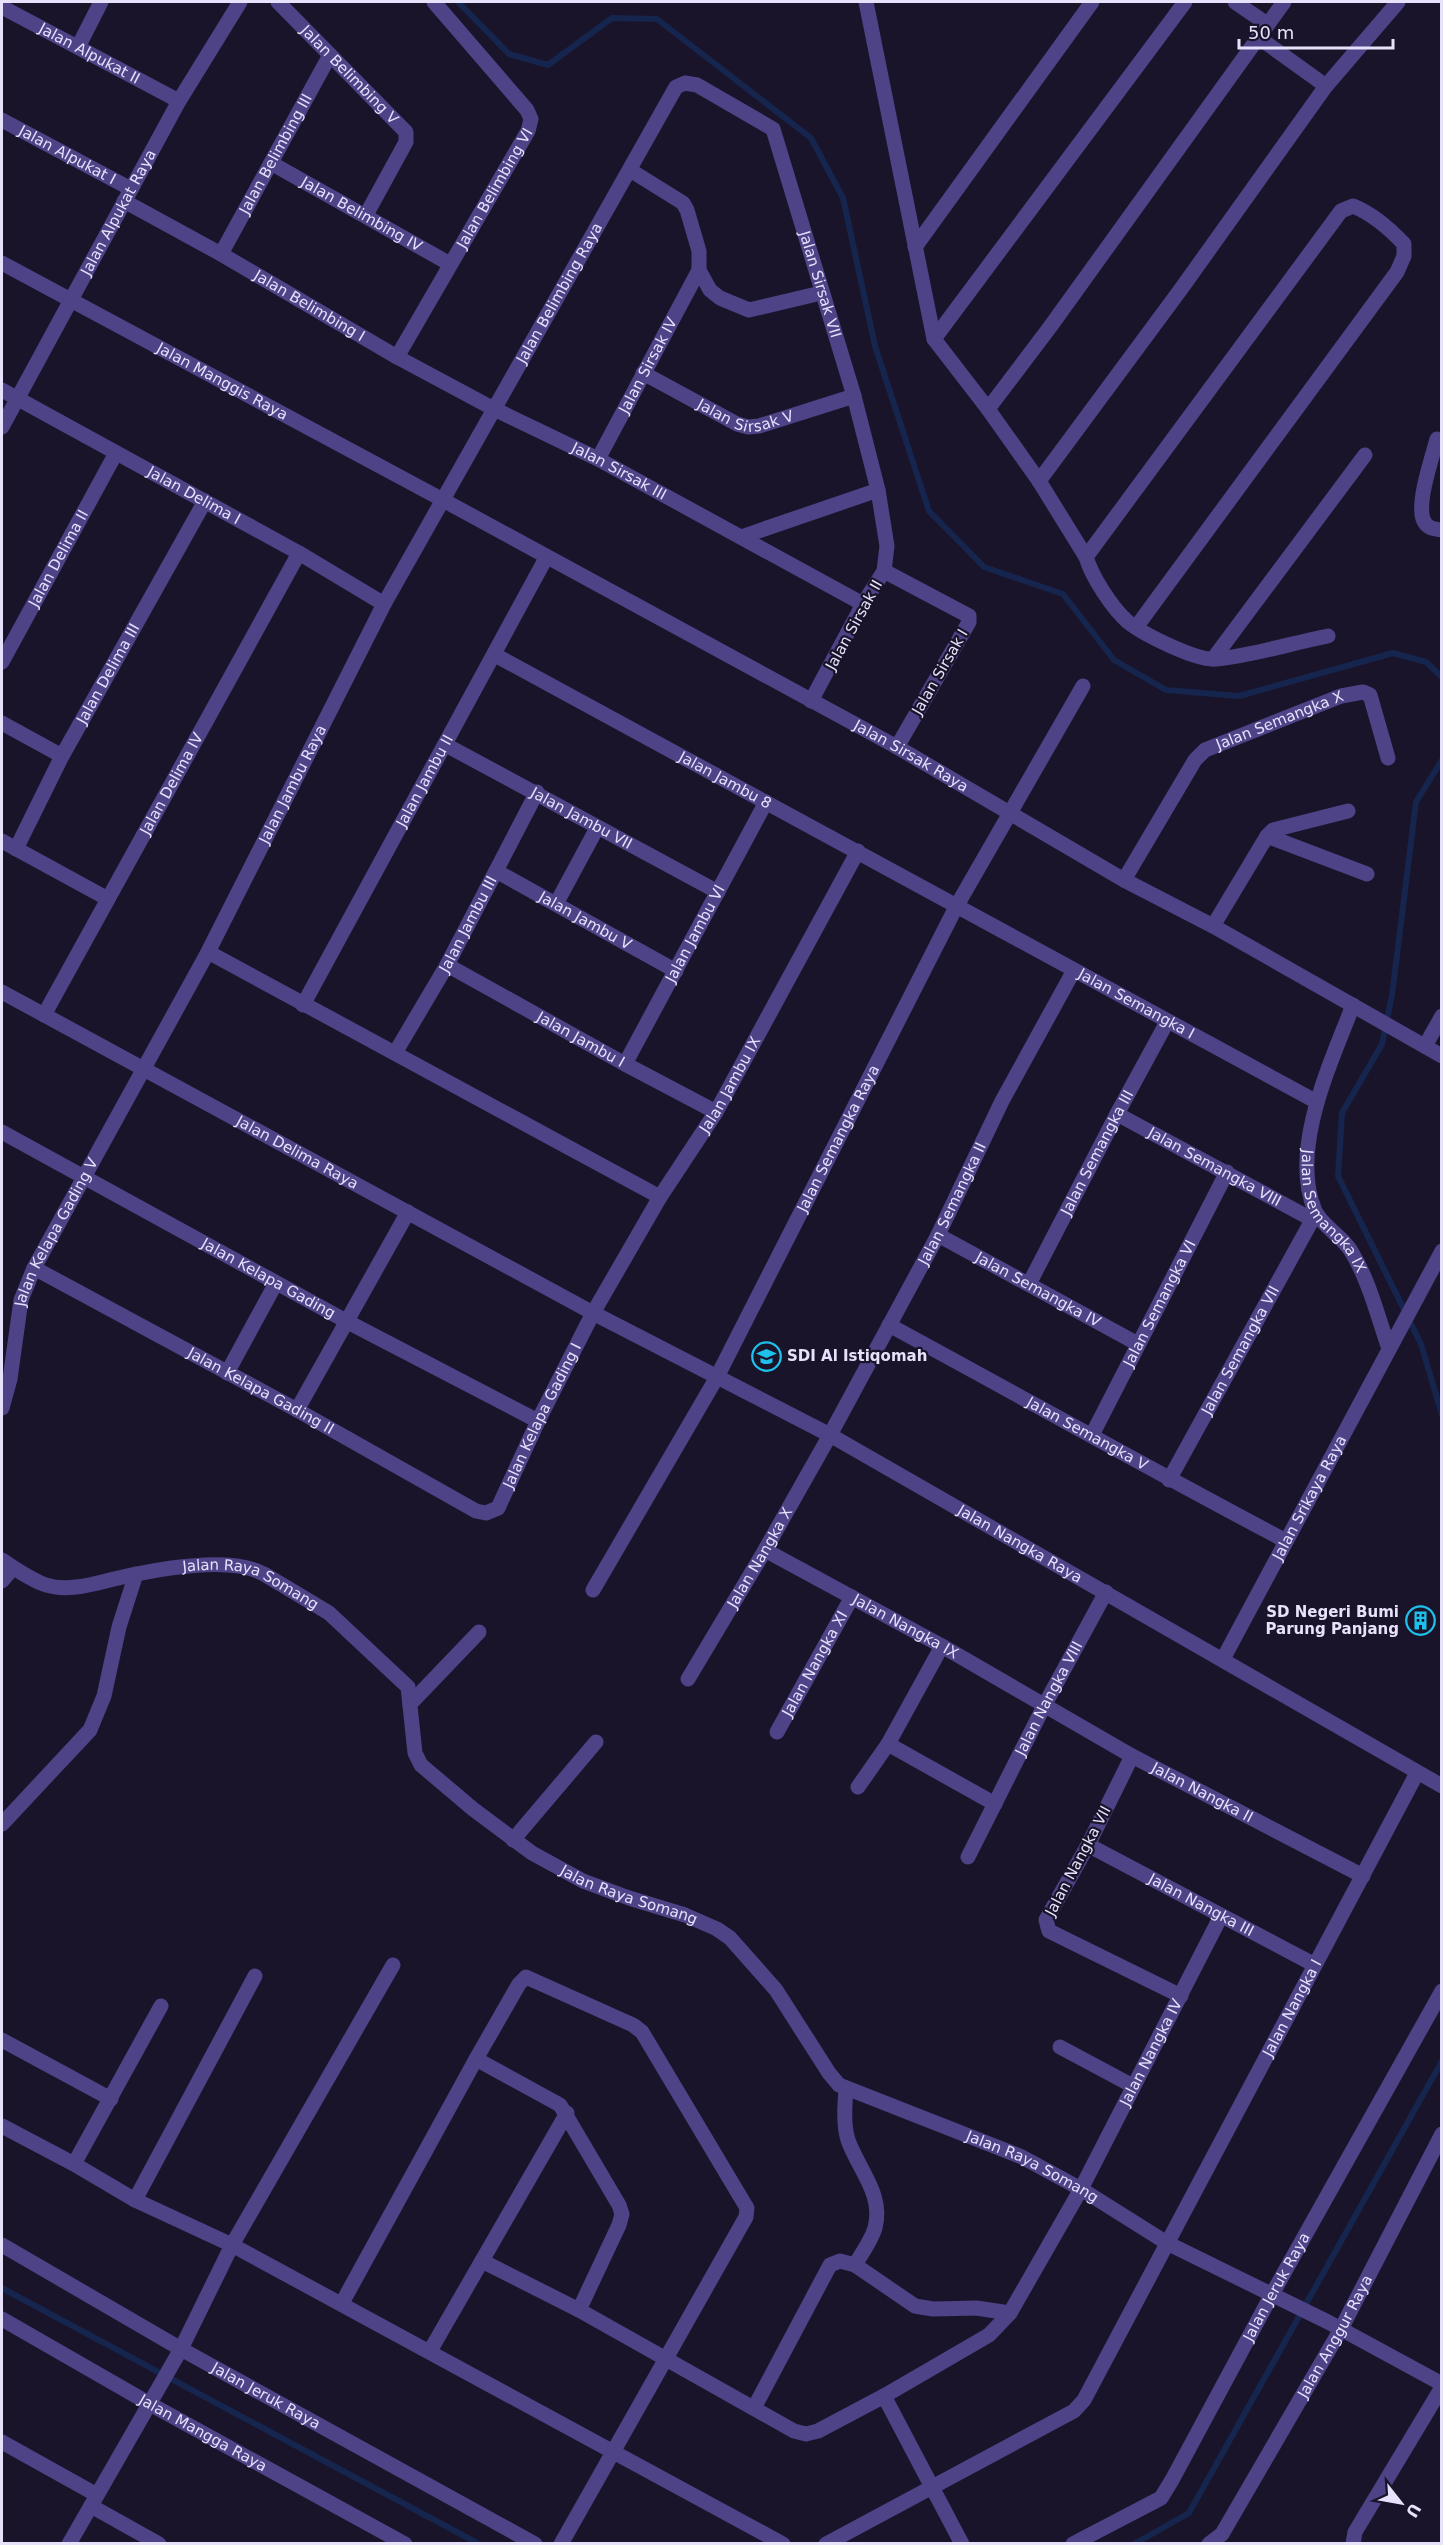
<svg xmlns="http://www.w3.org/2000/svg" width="1443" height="2545" viewBox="0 0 1443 2545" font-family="'DejaVu Sans',sans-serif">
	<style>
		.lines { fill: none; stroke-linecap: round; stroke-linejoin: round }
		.stream { stroke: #15254e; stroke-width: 6 }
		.street { stroke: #4d4386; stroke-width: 15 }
		.labels { text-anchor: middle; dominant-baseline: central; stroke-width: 4.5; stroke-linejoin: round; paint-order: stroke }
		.street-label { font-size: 15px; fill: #e7e1fc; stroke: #1a142b }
		.poi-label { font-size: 15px; font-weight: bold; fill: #e7e1fc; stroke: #1a142b; text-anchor: start }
	</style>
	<rect width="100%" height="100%" fill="#1a142b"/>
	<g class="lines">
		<path class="stream" d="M 458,2 L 509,54 L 548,65 L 612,18 L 657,19 L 811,138 L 843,198 L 875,346 L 929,511 L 984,567 L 1063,594 L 1114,660 L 1166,690 L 1239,696 L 1393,653 L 1426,662 L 1442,677
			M 1442,760 L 1416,802 L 1392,995 L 1382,1044 L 1342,1113 L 1338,1176 L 1421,1344 L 1442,1415
			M 2,2288 L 479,2544
			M 1134,2544 L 1189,2513 L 1442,2061"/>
		<g class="street">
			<path id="s1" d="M 278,2 L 406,132 L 406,142 L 366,215"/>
			<path d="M 866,2 L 934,339 L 988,409 L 1039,481 L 1086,557 C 1092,577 1112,608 1128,622 C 1143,634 1196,661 1216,659 C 1251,656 1292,643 1328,636"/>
			<path d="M 1235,2 L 1267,24"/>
			<path id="s2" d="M 2,7 L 179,101"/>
			<path d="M 1258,37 L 1326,86"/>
			<path d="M 78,47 L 101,2"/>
			<path id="s3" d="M 2,120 L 131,189"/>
			<path id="s4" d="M 271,163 L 450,264"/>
			<path d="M 630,170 L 683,203 L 687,210 L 699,251 L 699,270 L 710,290 L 720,298 L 749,310 L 821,293"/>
			<path id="s5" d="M 124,201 L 221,254 L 397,357 L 494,409 L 598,459 L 863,604"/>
			<path d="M 915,247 L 1092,2"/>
			<path id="s6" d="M 221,254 L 330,55"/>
			<path id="s7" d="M 2,263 L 443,500 L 897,747 L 1124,880 L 1213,926 L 1442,1056"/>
			<path d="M 934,339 L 1185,2"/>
			<path id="s8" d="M 397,357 L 528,131 L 531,119 L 527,110 L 434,2"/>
			<path id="s9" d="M 643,373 L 737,424 L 748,427 L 759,426 L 854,396"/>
			<path id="s10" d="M 2,390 L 299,553 L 384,604"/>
			<path d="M 988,409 L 1050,327 L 1284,2"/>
			<path id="s11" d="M 2,427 L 179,101 L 240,2"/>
			<path d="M 1437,439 C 1432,458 1417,501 1423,519 C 1426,528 1433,529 1442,530"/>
			<path id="s12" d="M 598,459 L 699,270"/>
			<path d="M 1039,481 L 1181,289 L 1326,86 L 1398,2"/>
			<path d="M 741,537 L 878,490"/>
			<path d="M 1086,557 L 1341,211 L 1353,206 C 1373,214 1389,228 1404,244 L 1404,256 L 1397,272 L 1137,626"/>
			<path d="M 884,571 L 969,616 L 969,622 L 897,747"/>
			<path id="s13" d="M 495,655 L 1317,1102"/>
			<path d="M 1213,659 L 1365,455"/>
			<path id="s14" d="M 2,662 L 116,453"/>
			<path d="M 2,723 L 62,756"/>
			<path id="s15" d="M 446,745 L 718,892"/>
			<path d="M 1267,836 L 1273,830 L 1348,811"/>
			<path d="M 2,841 L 108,899"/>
			<path id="s16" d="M 16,849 L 62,756 L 205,501"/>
			<path id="s17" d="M 496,871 L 676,971"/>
			<path id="s18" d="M 1124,880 L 1195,760 L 1205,750 L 1341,696 L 1363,692 L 1370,695 L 1388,758"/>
			<path d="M 556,904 L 597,828"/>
			<path d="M 1213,926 L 1267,836 L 1367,874"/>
			<path d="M 208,952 L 660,1197"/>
			<path id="s19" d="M 447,965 L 625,1064 L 716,1112"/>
			<path id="s20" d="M 2,992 L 593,1313 L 830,1435 L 1442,1786"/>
			<path id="s21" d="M 303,1005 L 546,558"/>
			<path id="s22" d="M 1353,1005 C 1331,1063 1289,1149 1315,1211 C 1322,1226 1342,1236 1351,1251 C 1369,1280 1378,1317 1389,1349"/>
			<path id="s23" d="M 44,1015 L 299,553"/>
			<path d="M 1425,1046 L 1442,1016"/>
			<path id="s24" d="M 395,1053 L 447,965 L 537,792"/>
			<path id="s25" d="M 625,1064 L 766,802"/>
			<path id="s26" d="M 1117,1114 L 1313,1220"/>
			<path id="s27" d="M 2,1132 L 346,1321 L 538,1421"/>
			<path id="s28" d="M 938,1235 L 1138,1344"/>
			<path id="s29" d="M 34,1268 L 297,1410 L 476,1511 L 486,1513 L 498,1508 L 538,1421 L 593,1313 L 660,1197 L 716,1112 L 858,851"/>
			<path id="s30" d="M 1029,1284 L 1117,1114 L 1167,1022"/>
			<path id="s31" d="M 889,1325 C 1022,1397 1153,1471 1286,1541"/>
			<path d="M 227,1373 L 276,1283"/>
			<path id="s32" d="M 2,1408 L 10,1379 L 21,1300 L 34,1268 L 208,952 L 384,604 L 676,87 L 685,83 L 697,85 L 773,129 L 854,396 L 878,490 L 887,546 L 884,571 L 863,604 L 811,701"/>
			<path d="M 297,1410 L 408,1212"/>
			<path id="s33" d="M 1092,1435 L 1227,1172"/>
			<path id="s34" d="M 1169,1480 L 1316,1213"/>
			<path id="s35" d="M 765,1550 L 942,1646 L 1132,1756 L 1363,1876"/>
			<path id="s36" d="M 2,1560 C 15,1569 31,1580 46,1585 C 68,1592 93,1584 114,1579 C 153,1570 229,1555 264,1574 L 329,1613 L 408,1687 L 415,1753 L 421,1765 L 473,1809 L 532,1853 L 583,1881 L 629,1898 L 685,1915 L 717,1929 L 730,1938 L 776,1990 L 829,2073 L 839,2085 L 1022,2157 L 1081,2189 L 1167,2243 L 1328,2322 L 1442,2384"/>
			<path d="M 2,1581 L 13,1568"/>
			<path id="s37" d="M 593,1590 L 717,1377 L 956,907 L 1083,686"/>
			<path id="s38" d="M 1223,1659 L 1442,1251"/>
			<path id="s39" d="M 688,1679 L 765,1550 L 830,1435 L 938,1235 L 1002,1101 L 1073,972"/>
			<path d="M 410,1704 L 479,1632"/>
			<path id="s40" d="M 777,1732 L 852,1597"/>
			<path d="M 888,1744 L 995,1804"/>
			<path d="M 1132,1756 L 1088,1845 L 1046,1920 L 1049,1931 L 1181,1996"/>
			<path d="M 858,1787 L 888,1744 L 942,1646"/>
			<path d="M 2,1824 L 90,1730 L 104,1696 L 119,1627 L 136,1574"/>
			<path d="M 513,1840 L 596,1742"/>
			<path id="s41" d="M 1088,1845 L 1315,1965"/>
			<path id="s42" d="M 968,1857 L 1044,1706 L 1106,1592"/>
			<path d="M 2,2040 L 111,2099"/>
			<path d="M 1060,2047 L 1133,2086"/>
			<path d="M 476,2059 L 560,2105 L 619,2205 L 622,2214 L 619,2225 L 579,2310"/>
			<path d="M 846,2088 C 845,2104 843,2124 848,2140 C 858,2169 884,2194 875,2228 C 871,2241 862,2253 855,2265"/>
			<path d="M 2,2126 L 74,2164 L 135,2200 L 232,2245 L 783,2544"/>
			<path d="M 74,2164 L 161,2006"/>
			<path d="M 135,2200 L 255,1976"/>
			<path id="s43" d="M 2,2245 L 181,2349 L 535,2544"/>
			<path id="s44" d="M 482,2261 L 579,2310 L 794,2431 L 806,2434 L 818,2431 L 884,2396 L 989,2335 L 1010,2313 L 1081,2189 L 1221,1916"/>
			<path d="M 342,2303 L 476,2059 L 519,1984 L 526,1977 L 633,2025 L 642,2032 L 747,2208 L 746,2217 L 561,2544"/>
			<path id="s45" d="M 2,2319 L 150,2404 L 405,2544"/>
			<path d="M 430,2351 L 567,2113"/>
			<path d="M 884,2396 L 962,2544"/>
			<path d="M 754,2408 L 830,2265 L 840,2261 L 855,2265 L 915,2306 L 933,2309 L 976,2308 L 1010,2313"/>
			<path d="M 2,2442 L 97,2495"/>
			<path d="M 91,2506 L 159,2544"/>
			<path d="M 69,2544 L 181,2349 L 232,2245 L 393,1965"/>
			<path id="s46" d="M 826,2544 L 1074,2411 L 1084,2400 L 1417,1773"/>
			<path id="s47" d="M 1073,2544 L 1161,2498 L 1172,2480 L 1271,2296 L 1442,1991"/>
			<path id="s48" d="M 1209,2544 L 1222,2534 L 1341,2329 L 1442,2134"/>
			<path d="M 1353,2544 L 1355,2532 L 1442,2387"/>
		</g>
	</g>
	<defs>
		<symbol id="school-ring" viewBox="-11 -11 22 22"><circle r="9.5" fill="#1a142b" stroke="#1ec1eb" stroke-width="1.5"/><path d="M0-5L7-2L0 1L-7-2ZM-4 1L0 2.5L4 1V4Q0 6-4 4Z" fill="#1ec1eb"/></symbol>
		<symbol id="building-ring" viewBox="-11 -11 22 22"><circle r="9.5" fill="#1a142b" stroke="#1ec1eb" stroke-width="1.5"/><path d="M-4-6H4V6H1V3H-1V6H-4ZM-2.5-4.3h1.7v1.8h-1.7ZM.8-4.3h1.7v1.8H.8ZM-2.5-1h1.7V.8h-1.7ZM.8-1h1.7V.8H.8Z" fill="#1ec1eb"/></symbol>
	</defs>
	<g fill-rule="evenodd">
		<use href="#school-ring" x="750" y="1340" width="33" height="33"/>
		<use href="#building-ring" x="1404" y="1604" width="33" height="33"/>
	</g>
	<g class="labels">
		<g class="street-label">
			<text stroke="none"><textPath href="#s2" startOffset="99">Jalan Alpukat II</textPath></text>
			<text stroke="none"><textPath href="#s1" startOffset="102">Jalan Belimbing V</textPath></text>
			<text stroke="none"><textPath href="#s3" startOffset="74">Jalan Alpukat I</textPath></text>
			<text stroke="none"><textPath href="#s6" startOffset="114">Jalan Belimbing III</textPath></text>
			<text stroke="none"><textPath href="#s8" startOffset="195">Jalan Belimbing VI</textPath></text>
			<text stroke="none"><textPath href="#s11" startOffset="244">Jalan Alpukat Raya</textPath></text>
			<text stroke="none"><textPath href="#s4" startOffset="104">Jalan Belimbing IV</textPath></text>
			<text stroke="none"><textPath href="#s32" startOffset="1761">Jalan Sirsak VII</textPath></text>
			<text stroke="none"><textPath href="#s32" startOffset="1252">Jalan Belimbing Raya</textPath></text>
			<text stroke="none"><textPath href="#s5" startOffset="213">Jalan Belimbing I</textPath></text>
			<text stroke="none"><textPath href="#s12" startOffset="106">Jalan Sirsak IV</textPath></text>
			<text stroke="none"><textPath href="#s7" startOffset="250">Jalan Manggis Raya</textPath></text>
			<text stroke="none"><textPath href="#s9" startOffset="114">Jalan Sirsak V</textPath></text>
			<text stroke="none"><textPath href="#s5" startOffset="564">Jalan Sirsak III</textPath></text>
			<text stroke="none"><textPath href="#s10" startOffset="219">Jalan Delima I</textPath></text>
			<text stroke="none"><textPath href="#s14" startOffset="118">Jalan Delima II</textPath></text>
			<text transform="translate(854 625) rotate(-61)">Jalan Sirsak II</text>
			<text transform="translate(940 672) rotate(-60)">Jalan Sirsak I</text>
			<text stroke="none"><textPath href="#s16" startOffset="198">Jalan Delima III</textPath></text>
			<text stroke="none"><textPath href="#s18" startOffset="234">Jalan Semangka X</textPath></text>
			<text stroke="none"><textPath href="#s7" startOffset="1034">Jalan Sirsak Raya</textPath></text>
			<text stroke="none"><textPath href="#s13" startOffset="262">Jalan Jambu 8</textPath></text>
			<text stroke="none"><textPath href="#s21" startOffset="255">Jalan Jambu II</textPath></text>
			<text stroke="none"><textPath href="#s23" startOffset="264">Jalan Delima IV</textPath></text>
			<text stroke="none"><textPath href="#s32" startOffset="693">Jalan Jambu Raya</textPath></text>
			<text stroke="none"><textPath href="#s15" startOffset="154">Jalan Jambu VII</textPath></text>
			<text stroke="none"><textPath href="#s17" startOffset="102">Jalan Jambu V</textPath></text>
			<text stroke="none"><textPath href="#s24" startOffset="148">Jalan Jambu III</textPath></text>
			<text stroke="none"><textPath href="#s25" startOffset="148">Jalan Jambu VI</textPath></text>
			<text stroke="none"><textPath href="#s13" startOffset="730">Jalan Semangka I</textPath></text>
			<text stroke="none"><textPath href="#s19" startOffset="153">Jalan Jambu I</textPath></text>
			<text stroke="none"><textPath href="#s29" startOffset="1011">Jalan Jambu IX</textPath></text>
			<text stroke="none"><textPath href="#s37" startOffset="514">Jalan Semangka Raya</textPath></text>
			<text stroke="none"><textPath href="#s20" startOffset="336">Jalan Delima Raya</textPath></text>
			<text stroke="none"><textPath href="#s30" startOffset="148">Jalan Semangka III</textPath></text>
			<text stroke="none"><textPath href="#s26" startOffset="111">Jalan Semangka VIII</textPath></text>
			<text stroke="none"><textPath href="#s39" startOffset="544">Jalan Semangka II</textPath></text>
			<text stroke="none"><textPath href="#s22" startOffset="222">Jalan Semangka IX</textPath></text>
			<text stroke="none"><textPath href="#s32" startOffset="186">Jalan Kelapa Gading V</textPath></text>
			<text stroke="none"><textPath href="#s27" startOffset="304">Jalan Kelapa Gading</textPath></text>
			<text stroke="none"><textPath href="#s28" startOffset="114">Jalan Semangka IV</textPath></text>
			<text stroke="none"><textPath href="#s33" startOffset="148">Jalan Semangka VI</textPath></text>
			<text stroke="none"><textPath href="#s34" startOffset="148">Jalan Semangka VII</textPath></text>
			<text stroke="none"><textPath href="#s29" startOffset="258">Jalan Kelapa Gading II</textPath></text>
			<text stroke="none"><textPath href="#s29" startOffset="630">Jalan Kelapa Gading I</textPath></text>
			<text stroke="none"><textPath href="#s31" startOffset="226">Jalan Semangka V</textPath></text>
			<text stroke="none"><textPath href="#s38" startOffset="183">Jalan Srikaya Raya</textPath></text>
			<text stroke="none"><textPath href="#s20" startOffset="1158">Jalan Nangka Raya</textPath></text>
			<text stroke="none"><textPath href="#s39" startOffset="141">Jalan Nangka X</textPath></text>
			<text stroke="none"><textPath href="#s36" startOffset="262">Jalan Raya Somang</textPath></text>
			<text stroke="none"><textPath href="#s35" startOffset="160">Jalan Nangka IX</textPath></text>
			<text stroke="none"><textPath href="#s40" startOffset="78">Jalan Nangka XI</textPath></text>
			<text stroke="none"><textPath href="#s42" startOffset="178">Jalan Nangka VIII</textPath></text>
			<text stroke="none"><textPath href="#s35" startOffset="500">Jalan Nangka II</textPath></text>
			<text transform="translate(1078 1861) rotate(-62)">Jalan Nangka VII</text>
			<text stroke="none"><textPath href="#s36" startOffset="784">Jalan Raya Somang</textPath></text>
			<text stroke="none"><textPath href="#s41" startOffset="128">Jalan Nangka III</textPath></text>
			<text stroke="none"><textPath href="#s46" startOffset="740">Jalan Nangka I</textPath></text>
			<text stroke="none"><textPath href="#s44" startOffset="903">Jalan Nangka IV</textPath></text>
			<text stroke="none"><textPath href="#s36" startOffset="1288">Jalan Raya Somang</textPath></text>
			<text stroke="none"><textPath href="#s47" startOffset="340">Jalan Jeruk Raya</textPath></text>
			<text stroke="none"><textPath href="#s48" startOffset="244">Jalan Anggur Raya</textPath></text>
			<text stroke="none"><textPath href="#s43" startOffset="304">Jalan Jeruk Raya</textPath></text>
			<text stroke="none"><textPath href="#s45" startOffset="231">Jalan Mangga Raya</textPath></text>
		</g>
		<g class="poi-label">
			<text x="787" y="1356">SDI Al Istiqomah</text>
			<text x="1399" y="1612" text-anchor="end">SD Negeri Bumi<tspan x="1399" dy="17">Parung Panjang</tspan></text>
		</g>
	</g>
	<rect width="1443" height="2545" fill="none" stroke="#e7e1fc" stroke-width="6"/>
	<g transform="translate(1401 2503) rotate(121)" stroke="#1a142b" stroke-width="4.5" paint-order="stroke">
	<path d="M0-4.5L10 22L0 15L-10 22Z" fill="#e7e1fc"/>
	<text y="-9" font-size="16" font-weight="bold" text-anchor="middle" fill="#e7e1fc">U</text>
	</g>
	<path d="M1239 39v9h154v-9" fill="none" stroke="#e7e1fc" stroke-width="3"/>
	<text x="1248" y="39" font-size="18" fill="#e7e1fc" stroke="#1a142b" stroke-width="4.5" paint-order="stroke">50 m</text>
</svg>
